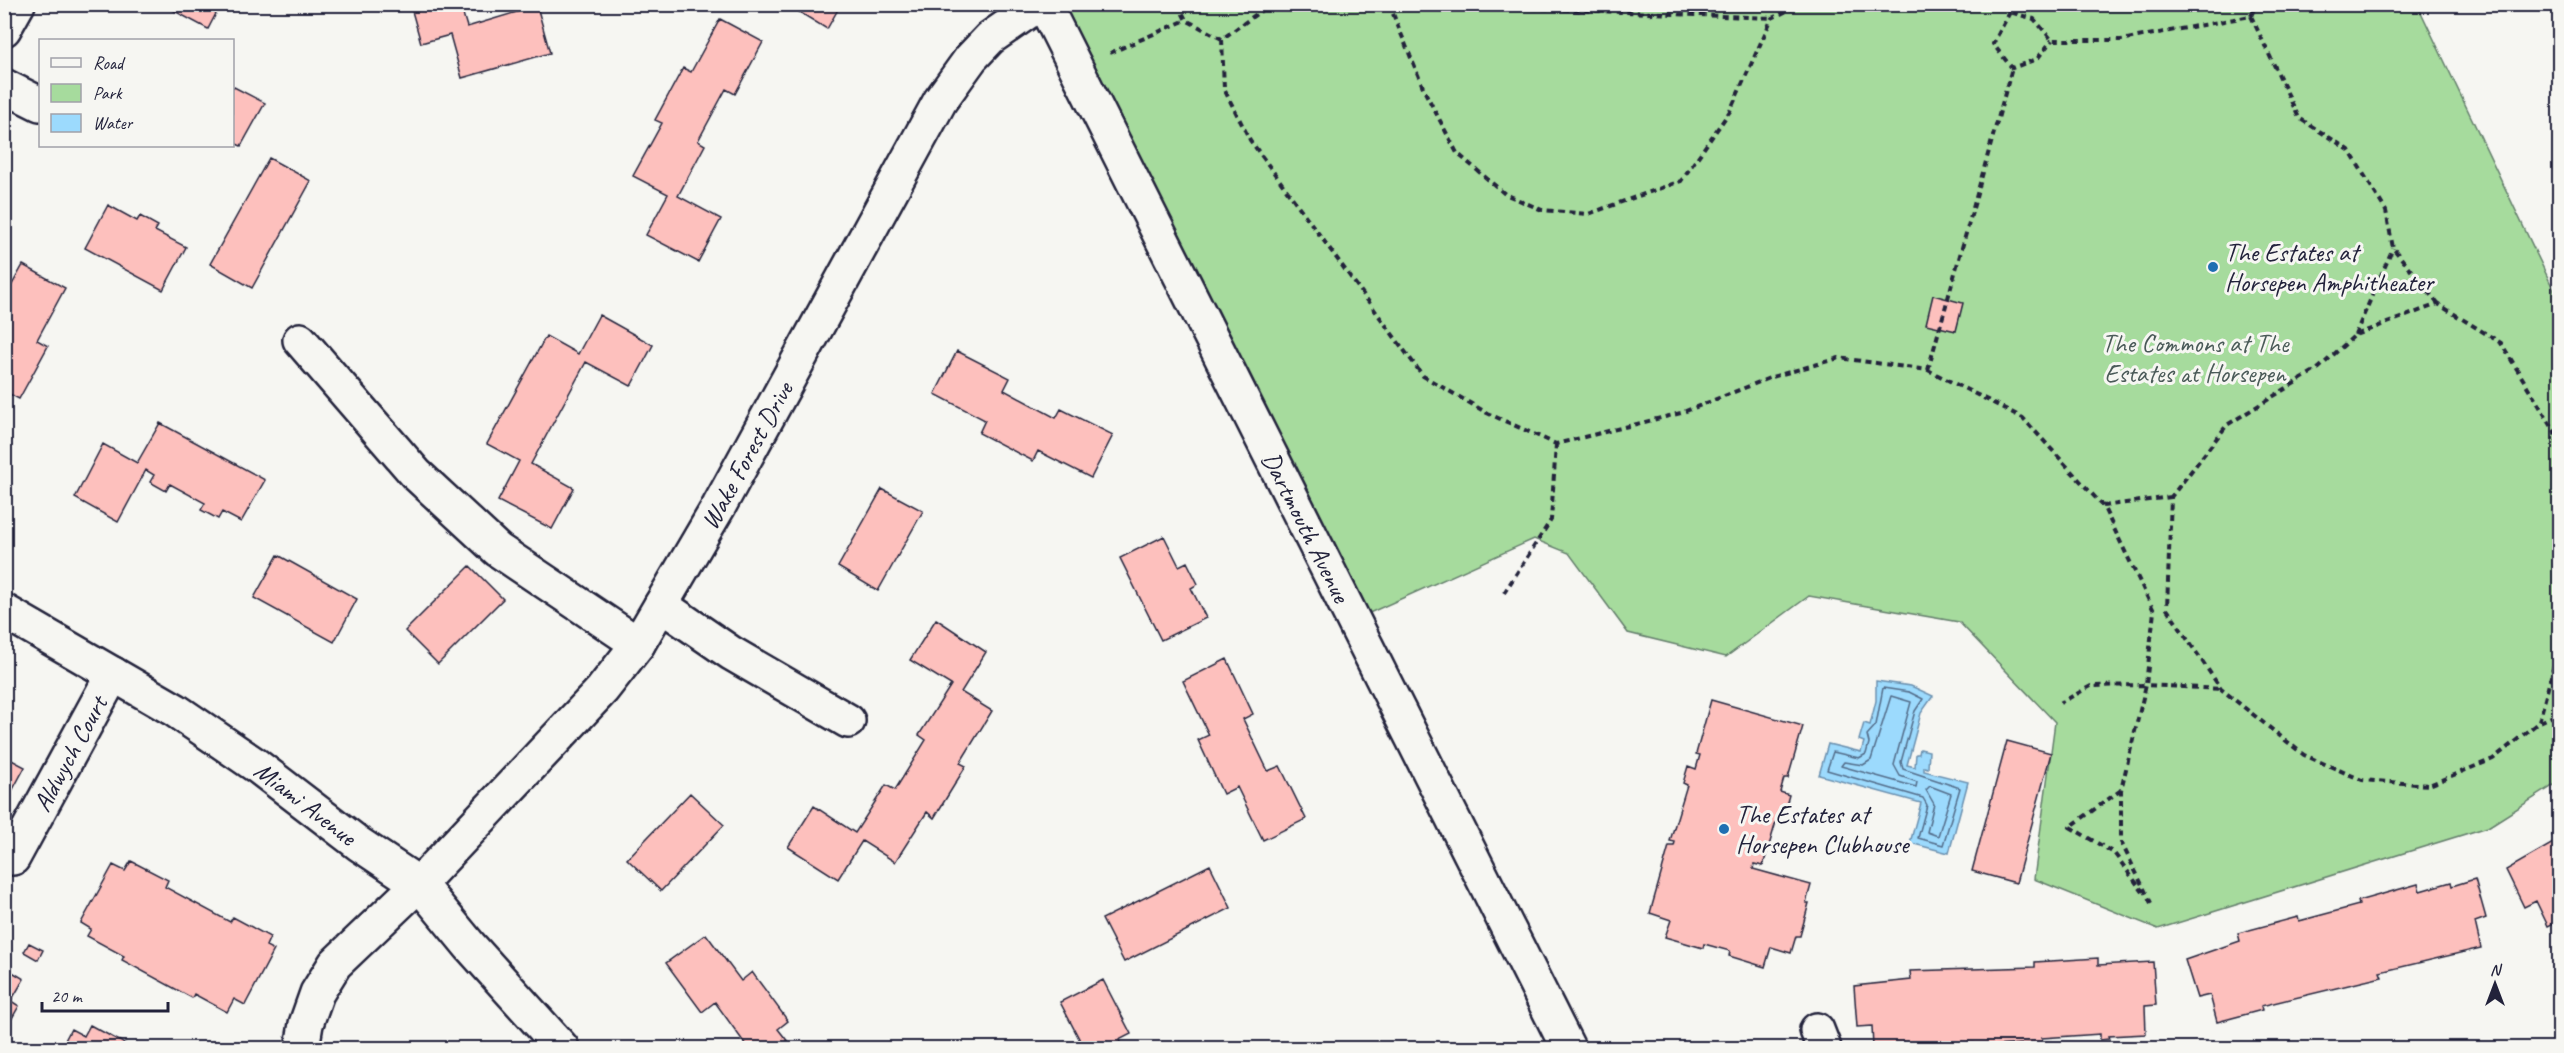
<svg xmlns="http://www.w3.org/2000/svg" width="2564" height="1053" viewBox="0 0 2564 1053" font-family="Caveat,sans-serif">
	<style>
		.green { fill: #a6db9d; stroke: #647e6c; stroke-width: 1.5 }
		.water { fill: #9cdafd; stroke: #6b90af; stroke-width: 1.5 }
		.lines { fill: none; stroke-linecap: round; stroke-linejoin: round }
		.shore { stroke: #536c89; stroke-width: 1.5 }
		.building { fill: #fdc0bd; stroke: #22223b; stroke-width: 1.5 }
		.minor-casing { stroke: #22223b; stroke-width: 38 }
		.path { stroke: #22223b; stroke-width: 4; stroke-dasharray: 6 4.5; stroke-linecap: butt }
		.minor { stroke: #f6f6f2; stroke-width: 33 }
		.poi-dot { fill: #1f6fb2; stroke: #f6f6f2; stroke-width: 2 }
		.labels { text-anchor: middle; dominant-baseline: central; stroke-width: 6; stroke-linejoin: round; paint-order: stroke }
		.poi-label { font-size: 26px; fill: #22223b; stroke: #f6f6f2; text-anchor: start }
		.park-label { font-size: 26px; fill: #4a5a58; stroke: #f6f6f2 }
		.street-label { font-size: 26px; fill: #22223b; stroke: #f6f6f2 }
	</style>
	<rect width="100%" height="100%" fill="#f6f6f2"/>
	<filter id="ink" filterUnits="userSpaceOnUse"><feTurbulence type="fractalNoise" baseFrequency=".0167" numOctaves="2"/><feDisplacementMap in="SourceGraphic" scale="12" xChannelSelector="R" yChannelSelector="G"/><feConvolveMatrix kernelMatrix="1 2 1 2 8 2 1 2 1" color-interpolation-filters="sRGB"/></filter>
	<g filter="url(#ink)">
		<path class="green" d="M 1050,5 L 2420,5 L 2419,8 L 2559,301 L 2559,782 L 2488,827 L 2158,929 L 2034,879 L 2055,722 L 1959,622 L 1809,596 L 1726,657 L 1628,633 L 1569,553 L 1534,539 L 1356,619 Z"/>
		<path class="water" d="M 1876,681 L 1911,686 L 1933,696 L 1921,713 L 1907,765 L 1915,767 L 1916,754 L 1919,754 L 1920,749 L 1929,751 L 1928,768 L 1924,767 L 1924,771 L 1968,782 L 1949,853 L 1910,843 L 1921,803 L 1819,775 L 1828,744 L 1861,752 L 1864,742 L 1859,740 L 1864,723 L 1870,725 L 1876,701 Z"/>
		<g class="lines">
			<path class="shore" d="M 1883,688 L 1909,692 L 1923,699 L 1915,711 L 1901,762 L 1903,769 L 1960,788 L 1943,845 L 1918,838 L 1927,805 L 1923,798 L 1827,770 L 1833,752 L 1859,758 L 1866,754 L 1869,743 L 1867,735 L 1876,725 Z
				M 1891,696 L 1911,702 L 1894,765 L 1900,776 L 1917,782 L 1916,787 L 1841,766 L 1844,762 L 1863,765 L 1871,760 Z
				M 1930,786 L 1951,794 L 1938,836 L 1927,832 L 1934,804 L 1926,790 Z"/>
		</g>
		<path class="building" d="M 166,4 L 221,4 L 208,29 L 165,6 Z
			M 410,4 L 460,4 L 467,27 L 537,6 L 550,53 L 462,78 L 450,35 L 421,43 Z
			M 786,4 L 841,4 L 827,29 Z
			M 720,19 L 763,42 L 735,94 L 726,89 L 698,141 L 705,145 L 678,196 L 721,219 L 698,262 L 646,235 L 668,194 L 633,176 L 662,123 L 655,120 L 683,68 L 691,72 Z
			M 232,86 L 265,103 L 241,146 L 232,142 Z
			M 269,158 L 311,181 L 252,288 L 210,264 Z
			M 108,205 L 137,221 L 140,216 L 158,226 L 155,231 L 186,247 L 163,290 L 85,248 Z
			M 23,265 L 65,288 L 37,340 L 48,346 L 19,399 L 6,392 L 4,396 L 4,299 Z
			M 1933,295 L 1963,303 L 1956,331 L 1926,324 Z
			M 599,315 L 653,345 L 631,386 L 586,362 L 531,464 L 574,488 L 552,529 L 498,501 L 519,461 L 487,444 L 546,336 L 578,354 Z
			M 957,351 L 1010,378 L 1004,390 L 1056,418 L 1061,409 L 1113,435 L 1091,478 L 1038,451 L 1033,461 L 979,433 L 985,420 L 935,394 Z
			M 160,423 L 265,480 L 241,522 L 222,512 L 218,519 L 201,510 L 205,503 L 170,484 L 166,491 L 150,482 L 154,475 L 146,470 L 118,522 L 75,498 L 103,444 L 137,463 Z
			M 882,489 L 923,511 L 878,591 L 838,567 Z
			M 1164,536 L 1179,566 L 1187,562 L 1198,584 L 1191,588 L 1206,618 L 1161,640 L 1120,558 Z
			M 278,555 L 357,599 L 334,642 L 254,598 Z
			M 470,566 L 503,599 L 438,664 L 405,631 Z
			M 936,619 L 986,652 L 961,692 L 992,711 L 960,763 L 966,766 L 934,818 L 927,812 L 895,862 L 862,841 L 838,879 L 788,847 L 814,806 L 855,833 L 886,785 L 895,790 L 926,740 L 919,735 L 951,685 L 910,660 Z
			M 1227,659 L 1253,714 L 1243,719 L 1268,771 L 1280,766 L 1306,819 L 1263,840 L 1237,787 L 1223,794 L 1198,740 L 1209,735 L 1183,681 Z
			M 1711,700 L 1803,726 L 1788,778 L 1784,778 L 1780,792 L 1789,795 L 1783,816 L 1778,815 L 1763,866 L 1754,864 L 1753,869 L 1811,885 L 1806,903 L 1809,903 L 1800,936 L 1796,936 L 1791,953 L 1771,947 L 1765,967 L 1729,956 L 1730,951 L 1704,944 L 1703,948 L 1665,937 L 1671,920 L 1650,913 L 1669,846 L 1674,846 L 1675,842 L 1670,841 L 1687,785 L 1683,783 L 1688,766 L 1696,769 L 1700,755 L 1696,754 Z
			M 2007,741 L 2051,753 L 2016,883 L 1972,871 Z
			M 4,756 L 25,767 L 4,806 Z
			M 690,793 L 724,825 L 661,891 L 627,859 Z
			M 2560,831 L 2560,920 L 2548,926 L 2536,901 L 2524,907 L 2506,870 L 2555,842 L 2552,835 Z
			M 131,861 L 168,880 L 165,887 L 230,922 L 233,917 L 270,937 L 266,946 L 274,950 L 245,1005 L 234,999 L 227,1012 L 194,994 L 192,998 L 122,960 L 124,956 L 87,936 L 91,929 L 81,923 L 113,865 L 125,871 Z
			M 1210,865 L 1231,908 L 1124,962 L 1102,919 Z
			M 2475,879 L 2486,918 L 2475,922 L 2481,948 L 2380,972 L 2382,977 L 2261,1006 L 2262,1010 L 2217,1022 L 2210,995 L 2197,998 L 2185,960 L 2240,941 L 2238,933 L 2298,917 L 2299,921 L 2359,905 L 2358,901 L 2418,884 L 2420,891 L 2451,882 L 2452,886 Z
			M 706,934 L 741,981 L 752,972 L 788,1021 L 778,1029 L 793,1048 L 748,1048 L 715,1002 L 702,1012 L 666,963 Z
			M 29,943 L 43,950 L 38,960 L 24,952 Z
			M 2098,958 L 2098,965 L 2153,962 L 2156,1005 L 2145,1006 L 2146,1034 L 2108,1036 L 2109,1039 L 2100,1040 L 2100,1034 L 2042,1038 L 2042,1043 L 1974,1047 L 1974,1043 L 1917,1046 L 1917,1048 L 1873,1048 L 1872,1026 L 1857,1027 L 1854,986 L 1911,980 L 1910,971 L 2035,967 L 2035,962 Z
			M 4,967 L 24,979 L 11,1001 L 19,1006 L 4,1032 Z
			M 1103,980 L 1131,1034 L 1119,1040 L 1123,1048 L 1084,1048 L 1060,1002 Z
			M 90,1025 L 127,1045 L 125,1048 L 61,1048 L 71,1029 L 84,1036 Z"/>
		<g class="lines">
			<defs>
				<g id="minor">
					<path id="s1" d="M 1044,4 L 1568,1048"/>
					<path d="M 4,29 L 18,4"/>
					<path d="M 4,86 L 40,104"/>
					<path d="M 300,340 L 416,474 L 498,550 L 638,644"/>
					<path d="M 661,605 L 731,653 L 848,721"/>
					<path id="s2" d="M 4,611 L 175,710 L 257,766 L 359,844 L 419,884 L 470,946 L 562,1048"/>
					<path id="s3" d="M 4,853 L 13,858 L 113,674"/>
					<path d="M 1817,1030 L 1824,1048"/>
					<path id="s4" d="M 302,1048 L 306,1024 L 317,993 L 335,964 L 419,884 L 602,690 L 638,644 L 719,506 L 940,101 L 971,58 L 990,38 L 1039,4"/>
				</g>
			</defs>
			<use href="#minor" class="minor-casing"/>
			<path class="path" d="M 1178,4 L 1186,20 L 1222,39 L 1262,10 L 1274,4
				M 1389,4 L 1425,92 L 1457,153 L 1505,194 L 1542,210 L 1588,214 L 1681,181 L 1730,111 L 1772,18 L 1802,4
				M 1427,4 L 1772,18
				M 2007,4 L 2010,12 L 2034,19 L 2052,40 L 2121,40 L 2251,16 L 2256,4
				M 2010,12 L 1993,44 L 2012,68 L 2037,59 L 2052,40
				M 2251,16 L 2299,118 L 2349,150 L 2386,211 L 2393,248 L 2438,304
				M 1222,39 L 1224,89 L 1250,140 L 1423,376 L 1487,413 L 1556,444 L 1681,413 L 1772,377 L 1839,358 L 1928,370 L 2023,418 L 2103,506 L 2154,611 L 2146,685 L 2091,686 L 2060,703
				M 1110,53 L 1186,20
				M 2355,335 L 2393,248
				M 1928,370 L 2012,68
				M 2560,456 L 2554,430 L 2501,343 L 2438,304 L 2355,335 L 2319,368 L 2227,425 L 2171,497 L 2167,609 L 2221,689 L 2304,755 L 2362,780 L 2429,785 L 2493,759 L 2539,722 L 2560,642
				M 2103,506 L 2171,497
				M 1504,593 L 1551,520 L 1556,444
				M 2540,722 L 2560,713
				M 2121,790 L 2070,827 L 2114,853 L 2143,892
				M 2151,903 L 2121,842 L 2121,790 L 2146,685 L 2221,689"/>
			<use href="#minor" class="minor"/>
		</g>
	</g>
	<g class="poi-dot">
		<circle cx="2213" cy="267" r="6"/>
		<circle cx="1724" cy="829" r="6"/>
	</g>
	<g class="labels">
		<g class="poi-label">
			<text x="2225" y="252">The Estates at<tspan x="2225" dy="30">Horsepen Amphitheater</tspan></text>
			<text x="1736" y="814">The Estates at<tspan x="1736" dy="30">Horsepen Clubhouse</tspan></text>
		</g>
		<g class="park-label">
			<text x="2195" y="343">The Commons at The<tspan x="2195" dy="30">Estates at Horsepen</tspan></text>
		</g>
		<g class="street-label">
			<text stroke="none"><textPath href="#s4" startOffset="750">Wake Forest Drive</textPath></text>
			<text stroke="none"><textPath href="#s1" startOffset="585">Dartmouth Avenue</textPath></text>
			<text stroke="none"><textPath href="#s3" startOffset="129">Aldwych Court</textPath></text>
			<text stroke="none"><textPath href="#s2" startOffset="358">Miami Avenue</textPath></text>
		</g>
	</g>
	<rect width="2564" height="1053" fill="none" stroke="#f6f6f2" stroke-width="24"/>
	<rect x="12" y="12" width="2540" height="1029" fill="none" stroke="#22223b" stroke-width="2" filter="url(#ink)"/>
	<rect x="39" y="39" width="195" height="108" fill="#f6f6f2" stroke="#a1a1a9" stroke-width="1.5"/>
	<rect x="51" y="58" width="30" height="9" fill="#f6f6f2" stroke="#a1a1a9" stroke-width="1.5"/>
	<text x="93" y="69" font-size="18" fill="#22223b">Road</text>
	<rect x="51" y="84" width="30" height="18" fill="#a6db9d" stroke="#a1a1a9" stroke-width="1.5"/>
	<text x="93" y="99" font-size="18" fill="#22223b">Park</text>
	<rect x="51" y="114" width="30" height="18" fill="#9cdafd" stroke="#a1a1a9" stroke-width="1.5"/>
	<text x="93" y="129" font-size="18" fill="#22223b">Water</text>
	<g transform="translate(2495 984)" stroke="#f6f6f2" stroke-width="4.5" paint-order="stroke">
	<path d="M0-4.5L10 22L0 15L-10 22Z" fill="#22223b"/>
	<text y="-9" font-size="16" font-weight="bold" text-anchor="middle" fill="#22223b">N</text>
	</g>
	<path d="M42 1002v9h126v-9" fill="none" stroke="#22223b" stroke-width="3"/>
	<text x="51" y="1002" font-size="18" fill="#22223b" stroke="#f6f6f2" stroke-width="4.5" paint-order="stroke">20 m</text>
</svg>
